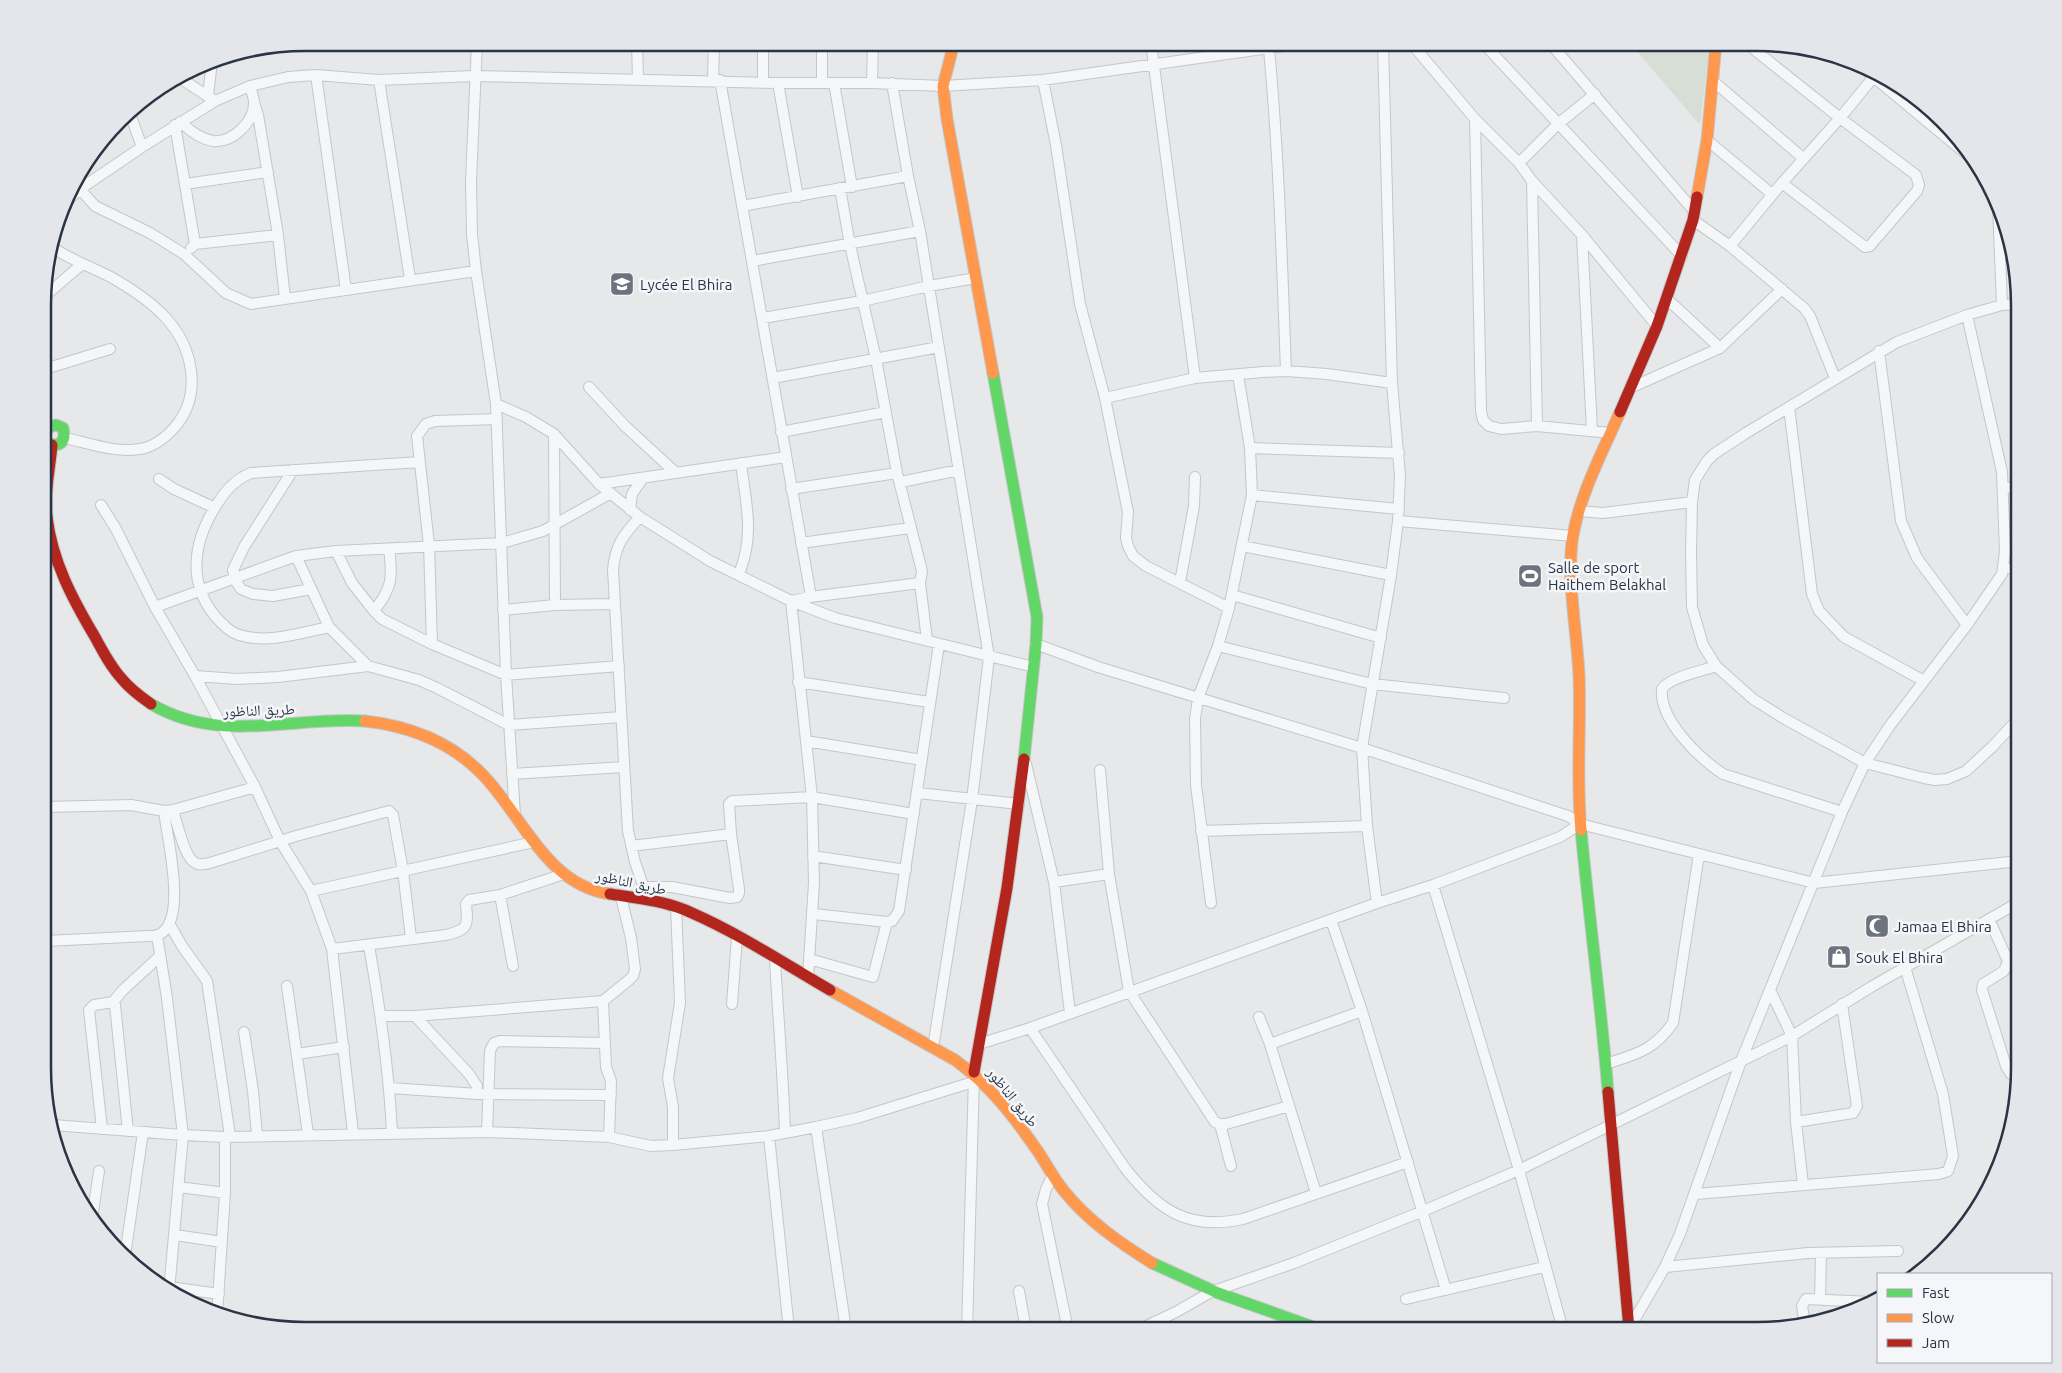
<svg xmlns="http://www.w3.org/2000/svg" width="2062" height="1373" viewBox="0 0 2062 1373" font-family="Ubuntu,'Noto Naskh Arabic',sans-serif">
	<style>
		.green { fill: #d6ded6 }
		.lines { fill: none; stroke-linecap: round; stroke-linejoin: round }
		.street-casing { stroke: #c4c6c8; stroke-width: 12 }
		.fast-casing { stroke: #c4c6c8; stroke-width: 13 }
		.slow-casing { stroke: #c4c6c8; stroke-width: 13 }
		.jam-casing { stroke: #c4c6c8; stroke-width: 13 }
		.street { stroke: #f5f6f7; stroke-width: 10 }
		.fast { stroke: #63d668; stroke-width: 11 }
		.slow { stroke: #ff974d; stroke-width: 11 }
		.jam { stroke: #b3261e; stroke-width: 11 }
		.labels { text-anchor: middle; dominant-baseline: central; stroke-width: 5; stroke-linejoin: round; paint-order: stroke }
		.poi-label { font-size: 15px; fill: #2b3445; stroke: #f4f6f9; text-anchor: start }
		.street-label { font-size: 15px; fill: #2b3445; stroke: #f4f6f9 }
		.rim { fill: none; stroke: #2b3445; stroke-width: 2.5 }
	</style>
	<rect width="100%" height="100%" fill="#e6e8ea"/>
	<path class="green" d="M 1630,43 L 1710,43 L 1700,125 Z"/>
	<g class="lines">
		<defs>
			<path id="street" d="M 477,43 L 471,181 L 472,234 L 476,271 L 496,404 L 506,675 L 515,815
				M 637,43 L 638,80
				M 1151,43 L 1195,378
				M 1411,43 L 1475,119 L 1519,163 L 1532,181 L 1582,235 L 1657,326
				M 1483,43 L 1682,256
				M 1550,43 L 1694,211
				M 1746,43 L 1840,118 L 1916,175 L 1919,185 L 1917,191 L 1874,241 L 1870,246 L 1865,247 L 1782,183
				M 1269,49 C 1279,156 1282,263 1286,371
				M 1859,65 L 1977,163
				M 316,75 L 346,290
				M 180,78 L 215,101
				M 379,80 L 410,279
				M 713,80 L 714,43
				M 720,80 L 810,591 L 810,597 L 791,601 L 812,797 L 814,883 L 808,977
				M 1043,80 L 1056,145 L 1080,304 L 1105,398 L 1128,512 L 1126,538 L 1128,546 L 1133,556 L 1146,566 L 1229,608
				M 763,81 L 763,43
				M 1713,81 L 1803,158
				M 778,83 L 798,197
				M 822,83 L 822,43
				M 834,83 L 852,187
				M 872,83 L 873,43
				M 892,83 L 908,176 L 920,231 L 989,657 L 972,800 L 933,1048
				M 208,96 L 212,61
				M 254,102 L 258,115 L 278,235 L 285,298
				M 129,111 L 142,147
				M 1475,119 L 1481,411 L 1483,420 L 1489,426 L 1501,429 L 1537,426 L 1611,433
				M 180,122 C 190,130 200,139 213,141 C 233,143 255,121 254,102 C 254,97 251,91 250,86
				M 175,125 L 195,244
				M 1707,140 L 1772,194
				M 1519,163 L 1558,124 L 1595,94
				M 77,180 L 80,189 L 95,206 L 150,233 L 184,254 L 226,293 L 251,304 L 476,271
				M 1532,181 L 1537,426
				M 185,184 L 268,172
				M 840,188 L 850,245 L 876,359 L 897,473 L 922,571 L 920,583 L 927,640
				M 66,202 L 80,189 L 142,147 L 215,101 L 250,86 L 288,77 L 316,75 L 379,80 L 474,76 L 778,83 L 872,83 L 943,86 L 1043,80 L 1305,43
				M 742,206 L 908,176
				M 1998,206 L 2002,305
				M 1693,220 L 1730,246 L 1804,308 L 1810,316 L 1835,378
				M 1582,235 L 1592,430
				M 1730,246 L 1782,183 L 1840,118 L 1876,74
				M 52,247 C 72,261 95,268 116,280 C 133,290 152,303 165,317 C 193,347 203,394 175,427 C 166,437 154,447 140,449 C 114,453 89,443 65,438
				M 191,248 L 195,244 L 278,235
				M 752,261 L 920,231
				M 45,296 L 81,265
				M 1666,298 L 1720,348
				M 2019,304 L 2002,305 L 1967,315 L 1897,342 L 1746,433 L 1714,454 L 1707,461 L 1695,480 L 1692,502 L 1691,552 L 1692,607 L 1703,645 L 1716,666 L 1753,699 L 1785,719 L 1865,763 L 1924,778 L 1935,780 L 1947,779 L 1966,771 L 1992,747 L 2019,718
				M 763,318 L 862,301 L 929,286 L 976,278
				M 1879,351 L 1901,521 L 1917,558 L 1967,625
				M 45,369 L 110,349
				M 773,378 L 939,347
				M 589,387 L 625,426 L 676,473
				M 1630,388 L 1720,348 L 1782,289
				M 1105,398 L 1195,378 L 1263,372 L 1286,371 L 1327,374 L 1392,383
				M 496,404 L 526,417 L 554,434 L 599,484 L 640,517 L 710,561 L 791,601 L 835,618 L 1034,667
				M 1789,407 L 1812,594 L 1819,611 L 1844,637 L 1924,681
				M 781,432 L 886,412
				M 554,434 L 555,605
				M 1250,448 L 1399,453
				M 293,470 L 244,547 L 233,570 L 235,580 L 241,589 L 253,594 L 273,596 L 311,589
				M 159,479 L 174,489 L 215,508
				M 901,482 L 959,470
				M 599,484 L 786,457
				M 2004,488 L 2019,487
				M 791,489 L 897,473
				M 1252,495 L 1399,509
				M 101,505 L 116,529 L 155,607 L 195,676 L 255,787 L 280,841 L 311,891 L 332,949 L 353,1133
				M 630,510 L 632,494 L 643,478
				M 1579,511 L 1603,513 L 1692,502
				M 640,517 C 624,534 615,545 613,570 L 628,831 L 635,862 L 648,900
				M 1398,521 L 1573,536
				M 801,543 L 910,528
				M 1242,546 L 1391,575
				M 336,551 L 352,583 L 374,611 L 382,619 L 432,644 L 506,675 L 619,666
				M 296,556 L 329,627 L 368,666 L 419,680 L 437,688 L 509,725 L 621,717
				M 2004,567 L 2019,571
				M 739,574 C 755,534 746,505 741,463
				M 1180,582 L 1194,506 L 1195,477
				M 1232,595 L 1381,638
				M 810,597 L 920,583
				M 155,607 L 296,556 L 336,551 L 502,543 L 543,531 L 611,493
				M 503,610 L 555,605 L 614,604
				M 374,611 C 392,588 393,578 389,549
				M 329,627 C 300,633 268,644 239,635 C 229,632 221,623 215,616 C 188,583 193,544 214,509 C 223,494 233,480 251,473 L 420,462
				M 432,644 L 429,545 L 417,436 L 426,424 L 435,421 L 497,419
				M 1036,644 L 1098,667 L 1362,748 L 1568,816 L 1580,824 L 1814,883 L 2019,861
				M 1218,646 L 1372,684 L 1504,698
				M 1716,666 C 1702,671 1670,677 1662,689 C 1659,720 1699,758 1723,774 L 1842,812
				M 195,676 L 237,679 L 278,677 L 368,666
				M 798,682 L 929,702
				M 806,741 L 922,760
				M 1026,764 L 1054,882 L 1070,1013
				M 1100,770 L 1109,874 L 1129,991 L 1215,1122 L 1220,1124 L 1226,1124 L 1289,1106
				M 512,774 L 624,767
				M 255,787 L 173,810 C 177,822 184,856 194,862 C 198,866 204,864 210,863 L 296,836 L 389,811 L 393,815 L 403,871 L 411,938
				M 918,793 L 1019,804
				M 45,807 L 131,805 L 164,811
				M 1201,831 L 1367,826
				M 631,846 L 731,834 L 729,804 L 732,801 L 812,797 L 914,814
				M 813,856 L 906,870
				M 1054,882 L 1109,874
				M 1433,885 L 1519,1170 L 1563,1330
				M 643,887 L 672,887 L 730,898 L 737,897 L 739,893 L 739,889 L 731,834
				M 311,891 L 534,842
				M 500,895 L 513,966
				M 1211,903 L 1196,785 L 1195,719 L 1198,698 L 1218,646 L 1229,608 L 1252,495 L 1250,448 L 1238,375
				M 1377,903 L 1367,826 L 1362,748 L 1391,575 L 1398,521 L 1400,476 L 1392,383 L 1383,43
				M 814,914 L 887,922 L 892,921 L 899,911 L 939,644
				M 1989,919 L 2008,961 L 2004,971 L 1983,984 L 1982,990 L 2006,1066 L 2011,1074 L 2019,1075
				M 1331,920 L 1362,1011 L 1446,1290
				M 169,923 L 182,946 L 207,981 L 230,1136
				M 157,935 L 167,998 L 183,1135 L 169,1291
				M 45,941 L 149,936 C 154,936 159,936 163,932 C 186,913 167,837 164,811 L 173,810
				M 369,946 C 380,1008 389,1069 392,1133
				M 332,949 L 446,935 C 469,929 468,926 466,904 L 469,900 L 500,895 L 564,874
				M 775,959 C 778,1016 783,1074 785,1132
				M 809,959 L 873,977 L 887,922
				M 287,986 L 308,1134
				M 1770,990 L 1792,1036 L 1796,1122 L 1803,1185
				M 603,1001 L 606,1067 L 611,1081 L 609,1137
				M 113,1002 L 115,1005 L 128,1131
				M 732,1004 L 737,937
				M 382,1016 L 415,1016 L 603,1001 L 629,980 L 633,976 L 635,969 L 631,938 L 621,897
				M 415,1016 L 469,1074 L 477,1086 L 476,1094
				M 1259,1017 L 1270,1044
				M 1030,1028 L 1125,1168 C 1158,1210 1188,1231 1243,1219 L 1408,1162
				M 244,1032 L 253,1091 L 257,1135
				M 979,1044 L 1030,1028 L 1377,903 L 1433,885 L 1560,837 L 1580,824
				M 297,1054 L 344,1047
				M 1606,1064 C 1636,1054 1653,1051 1673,1023 L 1699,854
				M 390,1088 L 478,1094 L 611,1095
				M 1796,1122 L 1853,1113 L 1857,1106 L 1842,1004
				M 1220,1124 L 1231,1166
				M 53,1125 L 183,1135 L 225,1137 L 487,1132 L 609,1137 L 651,1146 L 673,1145 L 769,1136 L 816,1127 L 857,1118 L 973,1082
				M 816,1127 L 846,1330
				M 102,1129 L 89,1010 L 94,1005 L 113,1002 L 123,990 L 160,956
				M 487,1132 L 490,1051 L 494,1043 L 500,1041 L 605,1043
				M 769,1136 L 789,1330
				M 673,1145 L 673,1107 L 668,1078 L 680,1003 L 676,907
				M 1053,1175 L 1046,1189 L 1042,1204 L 1068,1330
				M 179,1187 L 225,1193
				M 1316,1193 L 1270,1044 L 1362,1011
				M 1696,1194 L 1939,1174 L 1948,1171 L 1953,1156 L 1943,1094 L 1905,967
				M 92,1219 L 99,1171
				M 175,1235 L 222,1242
				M 125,1256 L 143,1132
				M 1665,1267 L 1808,1253 L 1898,1251
				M 169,1287 L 219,1294
				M 1019,1291 L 1026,1330
				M 1406,1299 L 1544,1267
				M 1820,1299 L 1821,1253
				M 217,1315 L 225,1193 L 225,1137
				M 1805,1325 L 1802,1306 L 1806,1299 L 1871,1302
				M 1629,1329 L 1665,1267 L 1680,1234 L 1741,1061 L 1842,812 L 1865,763 L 1891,724 L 1967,625 L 2002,574 L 2005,552 L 2002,472 L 1967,315
				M 967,1330 L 974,1076
				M 1138,1330 L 1176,1312 L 1211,1292 L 1294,1263 L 1423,1211 L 1519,1170 L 1792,1036 L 1871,987 L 2019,902"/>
			<path id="fast" d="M 993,373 L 1037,617 L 1036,644 L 1024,759
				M 45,433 L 49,427 L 56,425 L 63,428 C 66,440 62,447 49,444 L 45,438
				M 151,704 C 221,745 290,716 365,721
				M 1581,830 C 1589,917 1601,1004 1608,1092
				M 1152,1263 L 1218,1293 L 1322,1330"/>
			<path id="slow" d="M 954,43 L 943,86 L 947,119 L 993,373
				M 1697,197 L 1707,140 L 1716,43
				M 365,721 C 408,726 449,741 480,772 C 522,813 545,885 610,894
				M 1581,830 C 1576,779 1581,726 1579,675 C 1577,632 1566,576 1573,535 C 1581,492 1603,451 1620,412
				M 830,990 L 955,1060 C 990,1085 1015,1118 1039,1153 C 1047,1165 1054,1179 1064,1191 C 1088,1221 1120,1243 1152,1263"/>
			<path id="jam" d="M 1620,412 L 1657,326 L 1693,220 L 1697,197
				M 52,445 C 50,469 44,493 47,517 C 52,561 73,600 95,637 C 103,652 111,667 122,679 C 130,689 141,697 151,704
				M 610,894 C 637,898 667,901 692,913 C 740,934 785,964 830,990
				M 974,1072 L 1007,888 L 1024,759
				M 1608,1092 L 1629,1329"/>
		</defs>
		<use href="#street" class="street-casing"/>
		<use href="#fast" class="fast-casing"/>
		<use href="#slow" class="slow-casing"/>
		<use href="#jam" class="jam-casing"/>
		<use href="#street" class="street"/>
		<use href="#fast" class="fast"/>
		<use href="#slow" class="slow"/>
		<use href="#jam" class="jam"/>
	</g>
	<defs>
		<symbol id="school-square" viewBox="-11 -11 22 22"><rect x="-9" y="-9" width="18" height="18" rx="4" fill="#6c737f" stroke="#f4f6f9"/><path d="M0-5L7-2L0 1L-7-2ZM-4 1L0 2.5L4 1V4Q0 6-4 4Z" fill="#fff"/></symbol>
		<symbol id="stadium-square" viewBox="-11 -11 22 22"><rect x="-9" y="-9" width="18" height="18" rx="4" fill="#6c737f" stroke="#f4f6f9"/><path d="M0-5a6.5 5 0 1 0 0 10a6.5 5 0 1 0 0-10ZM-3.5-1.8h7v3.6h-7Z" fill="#fff"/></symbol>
		<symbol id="mosque-square" viewBox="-11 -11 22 22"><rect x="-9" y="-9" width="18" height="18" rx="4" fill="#6c737f" stroke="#f4f6f9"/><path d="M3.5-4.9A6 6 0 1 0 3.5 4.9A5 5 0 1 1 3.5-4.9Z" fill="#fff"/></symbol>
		<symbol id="shop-square" viewBox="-11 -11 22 22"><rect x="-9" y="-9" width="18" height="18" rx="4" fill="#6c737f" stroke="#f4f6f9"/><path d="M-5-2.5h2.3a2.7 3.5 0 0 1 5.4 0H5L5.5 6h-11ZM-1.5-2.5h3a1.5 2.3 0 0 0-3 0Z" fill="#fff"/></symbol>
	</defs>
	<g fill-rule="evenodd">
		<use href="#school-square" x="608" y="270" width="28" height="28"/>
		<use href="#stadium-square" x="1516" y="562" width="28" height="28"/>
		<use href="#mosque-square" x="1863" y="912" width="28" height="28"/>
		<use href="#shop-square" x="1825" y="943" width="28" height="28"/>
	</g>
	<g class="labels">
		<g class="poi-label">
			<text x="640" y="284">Lycée El Bhira</text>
			<text x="1548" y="567">Salle de sport<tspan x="1548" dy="17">Haithem Belakhal</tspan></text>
			<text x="1894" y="926">Jamaa El Bhira</text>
			<text x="1856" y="957">Souk El Bhira</text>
		</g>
		<g class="street-label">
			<text transform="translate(259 710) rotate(-2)">طريق الناظور</text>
			<text transform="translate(631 882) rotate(12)">طريق الناظور</text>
			<text transform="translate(1013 1097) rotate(51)">طريق الناظور</text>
		</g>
	</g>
	<path d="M0 0H2062V1373H0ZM305 51H1757A254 254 0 0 1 2011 305V1068A254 254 0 0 1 1757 1322H305A254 254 0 0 1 51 1068V305A254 254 0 0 1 305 51Z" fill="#e4e6eb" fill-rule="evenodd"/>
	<path class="rim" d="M305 51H1757A254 254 0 0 1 2011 305V1068A254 254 0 0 1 1757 1322H305A254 254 0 0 1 51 1068V305A254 254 0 0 1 305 51Z"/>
	<rect x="1877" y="1273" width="175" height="90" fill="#f4f6f9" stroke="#a4a8b1"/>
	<rect x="1887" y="1289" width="25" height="8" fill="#63d668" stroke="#a4a8b1"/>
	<text x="1922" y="1298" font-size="15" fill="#2b3445">Fast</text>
	<rect x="1887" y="1314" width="25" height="8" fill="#ff974d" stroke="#a4a8b1"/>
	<text x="1922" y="1323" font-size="15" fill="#2b3445">Slow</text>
	<rect x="1887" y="1339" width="25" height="8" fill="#b3261e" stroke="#a4a8b1"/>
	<text x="1922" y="1348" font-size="15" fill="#2b3445">Jam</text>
</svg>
